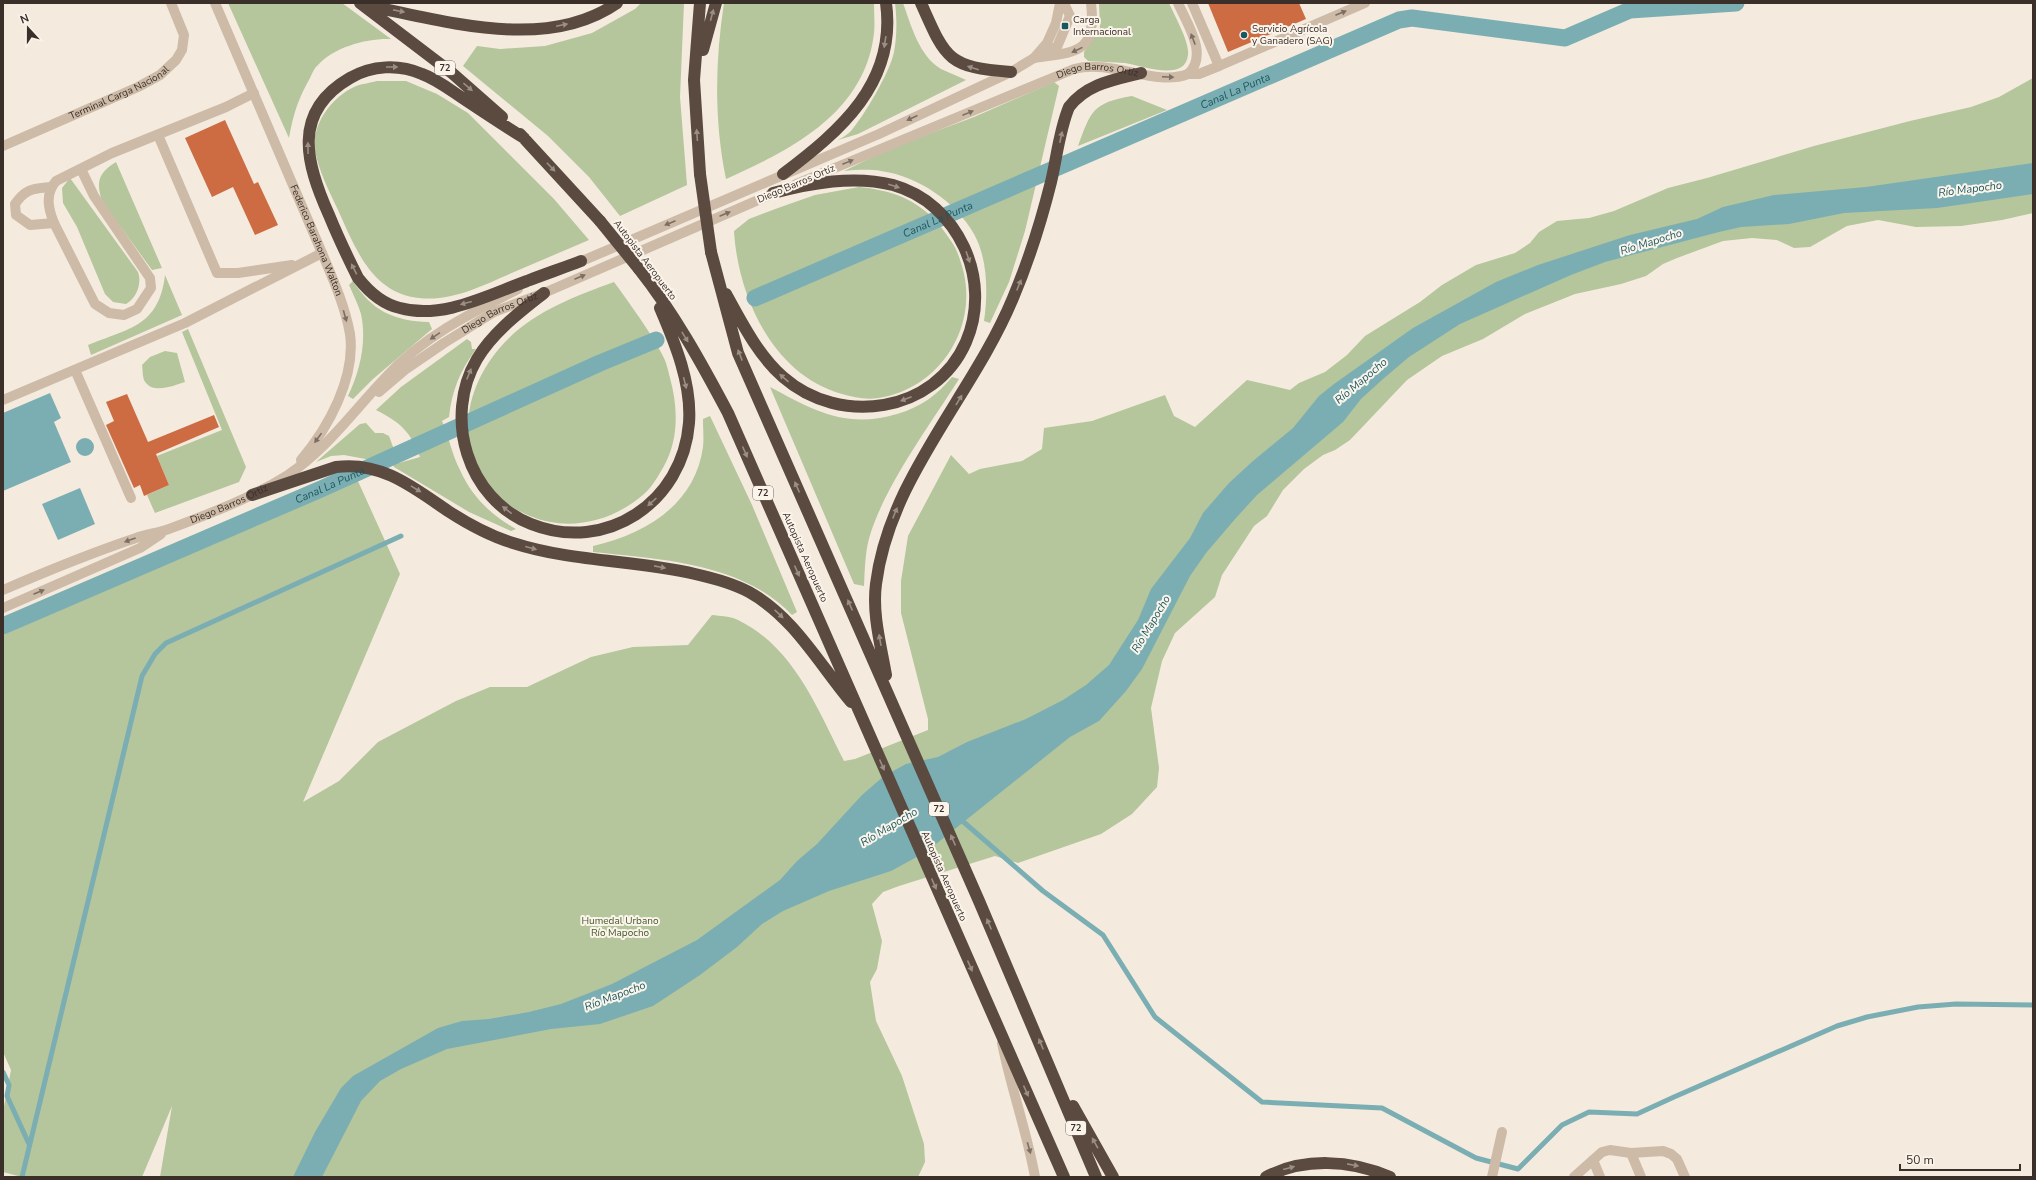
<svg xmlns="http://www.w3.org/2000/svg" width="2036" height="1180" viewBox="0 0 2036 1180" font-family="'Nunito Sans',sans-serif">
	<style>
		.green { fill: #b5c59c }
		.water { fill: #7baeb3 }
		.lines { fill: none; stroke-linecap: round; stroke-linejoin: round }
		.stream { stroke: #7baeb3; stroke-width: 5 }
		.canal { stroke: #7baeb3; stroke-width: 17 }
		.building { fill: #cd6b43 }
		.minor { stroke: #cdbba8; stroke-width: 10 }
		.highway { stroke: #5b4a40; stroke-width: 12 }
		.highway-bridge { stroke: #5b4a40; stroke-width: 12 }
		.oneway { fill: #9b8e84 }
		.oneway2 { fill: #7c6e62 }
		.poi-dot { fill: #1b575f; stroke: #fbf4eb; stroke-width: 1.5 }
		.labels { text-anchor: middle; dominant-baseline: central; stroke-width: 4; stroke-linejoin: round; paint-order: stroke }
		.shield { fill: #fbf4eb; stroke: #746a63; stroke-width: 1 }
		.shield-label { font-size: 9px; font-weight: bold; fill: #3a2f29 }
		.poi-label { font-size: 10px; fill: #3a2f29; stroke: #fbf4eb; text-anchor: start }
		.street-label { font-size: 10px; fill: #3a2f29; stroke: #fbf4eb }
		.park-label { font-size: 10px; fill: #465a2b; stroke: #fbf4eb }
		.water-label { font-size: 11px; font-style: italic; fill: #1b575f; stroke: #fbf4eb }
	</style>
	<rect width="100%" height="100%" fill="#f4ebde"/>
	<path class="green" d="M 228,3 L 342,3 L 391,39 C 367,38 334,47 318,65 C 314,68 312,74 310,78 C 298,99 293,115 289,138 Z
		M 641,3 L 684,3 L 680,97 L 687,185 L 620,216 L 589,177 L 548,136 L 463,66 L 477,46 L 500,49 L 545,46 L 592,33 L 635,9 Z
		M 724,3 L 874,3 C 874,13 875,24 874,33 C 865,113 791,150 726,179 C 714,120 715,62 724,3 Z
		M 895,3 L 903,3 C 911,25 919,56 941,69 C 949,73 958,76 966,80 L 858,134 L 838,140 C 842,138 847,135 851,131 C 864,116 890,72 894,52 C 897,36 897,20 895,3 Z
		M 1099,3 L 1169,3 C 1174,15 1190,42 1188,55 C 1185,83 1141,65 1125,63 C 1113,62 1100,62 1088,61 L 1084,57 L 1084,52 L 1100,28 Z
		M 2033,78 L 2033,213 L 2002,220 L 1961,226 L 1916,227 L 1878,220 L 1847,226 L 1810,247 L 1794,248 L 1777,240 L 1752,238 L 1723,241 L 1677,258 L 1663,264 L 1646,276 L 1621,284 L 1575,294 L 1525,314 L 1483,339 L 1442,356 L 1407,380 L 1350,440 L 1335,450 L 1323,455 L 1304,469 L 1283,490 L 1267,516 L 1254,526 L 1222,575 L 1215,597 L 1175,633 L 1162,661 L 1151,708 L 1159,768 L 1157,787 L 1132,814 L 1101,834 L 1018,863 L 995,856 L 899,886 L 883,892 L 872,904 L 882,941 L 877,969 L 870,982 L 876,1021 L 902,1076 L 924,1144 L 925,1162 L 918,1177 L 160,1177 L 172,1106 L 142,1177 L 22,1177 L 3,1172 L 3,1112 L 11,1070 L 3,1052 L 3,635 L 357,479 L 400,574 L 303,802 L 339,781 L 378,742 L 456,701 L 490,687 L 527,687 L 591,657 L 633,647 L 688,645 L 712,615 C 720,616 731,616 738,620 C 794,647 818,710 844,761 L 855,759 L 928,730 L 928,719 L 901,613 L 901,581 L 908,536 L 951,455 L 969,474 L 980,469 L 1022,461 L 1042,449 L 1044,428 L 1092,421 L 1165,395 L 1174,416 L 1195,427 L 1247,380 L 1290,390 L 1299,383 L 1325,372 L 1347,355 L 1365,336 L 1420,302 L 1442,285 L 1476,265 L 1515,253 L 1530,243 L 1539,232 L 1557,221 L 1589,218 L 1614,211 L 1668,188 L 1707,178 L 1814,146 L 1910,121 L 1971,107 L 1999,97 Z
		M 377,81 L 406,81 L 437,94 L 468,113 L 554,199 L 589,240 C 564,251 539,261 514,272 C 484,285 452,302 419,298 C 371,293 355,247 338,210 C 329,191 319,171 315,151 C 311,125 331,98 354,87 C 360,84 370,83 377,81 Z
		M 1054,82 L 1059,86 L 1025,231 L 1009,282 L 990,323 L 984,321 C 988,295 988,259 974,234 C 956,202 918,176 881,171 C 869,169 856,170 844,171 L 891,148 L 974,117 Z
		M 1132,96 L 1167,110 L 1078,146 C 1091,111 1092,103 1132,96 Z
		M 116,162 L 162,268 L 152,270 L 102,201 C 96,182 98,173 116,162 Z
		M 70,178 L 138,272 C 142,283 137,298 126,304 L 113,302 L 105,294 L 77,227 L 63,203 L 62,188 Z
		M 859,187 C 901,191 928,205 951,241 C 957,249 959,257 962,266 C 980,326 940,389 878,398 C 866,400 853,397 842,394 C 773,375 738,297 734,231 L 749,219 L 778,208 L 815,195 Z
		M 165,275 L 182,315 L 91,355 L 88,345 C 130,328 159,326 165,275 Z
		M 353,281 C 372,311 394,321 429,322 L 432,329 L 373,379 L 353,399 L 348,396 C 360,371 367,342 361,314 C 358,304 353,294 349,285 Z
		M 614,282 C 630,304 652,334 664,358 C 667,364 668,371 670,378 C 678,407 679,439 664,466 C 658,476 653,486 644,494 C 612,522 569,532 530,516 C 521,512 510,507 503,501 C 450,453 462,384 509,338 C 536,311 578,295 614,282 Z
		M 188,329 L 246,467 L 239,482 L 155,513 L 147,495 L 169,485 L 157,456 L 222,430 L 182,332 Z
		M 467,339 L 471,342 L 472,349 L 476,349 C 460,371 452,390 449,417 L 442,421 C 449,437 452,455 460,470 C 472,497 491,515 516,529 L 511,531 L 469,512 L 394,467 L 389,454 L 371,460 L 344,455 L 331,456 L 316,462 L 360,424 L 366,423 L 375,433 L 383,433 L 389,436 L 399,463 L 420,457 C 411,432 400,422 376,410 L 401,387 Z
		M 165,351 L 177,353 L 185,382 C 175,385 155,394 146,383 C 142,379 143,370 142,365 L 150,357 Z
		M 952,377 L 959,379 C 930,425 888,481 871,532 C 865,549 865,568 864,586 L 854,584 L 770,387 C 815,411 846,429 897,414 C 921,407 937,395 952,377 Z
		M 710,416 L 752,505 L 797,612 L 792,615 C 743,563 660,559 593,552 L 593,546 C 645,534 695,505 703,447 C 704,438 703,429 703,419 Z"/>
	<path class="water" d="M 2033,163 L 2033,194 L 1937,208 L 1844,213 L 1789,224 L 1741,227 L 1719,232 L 1605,262 L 1571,275 L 1460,324 L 1409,357 L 1383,379 L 1361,399 L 1343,422 L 1257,495 L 1236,518 L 1206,553 L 1190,576 L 1142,669 L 1126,691 L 1099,721 L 1070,737 L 926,852 L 891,871 L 829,891 L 783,911 L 762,924 L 737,947 L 700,975 L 653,1006 L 600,1024 L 551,1029 L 447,1049 L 401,1069 L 380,1081 L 361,1101 L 322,1177 L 293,1177 L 315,1132 L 341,1088 L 353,1076 L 438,1028 L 462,1021 L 489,1019 L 529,1012 L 561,1004 L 612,984 L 697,940 L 780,880 L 797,861 L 817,844 L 862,795 L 884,776 L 906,764 L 938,757 L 967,742 L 1026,719 L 1063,700 L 1086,685 L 1109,665 L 1138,620 L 1151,589 L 1190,538 L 1203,513 L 1229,483 L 1253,461 L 1293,428 L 1319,396 L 1334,384 L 1413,328 L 1496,282 L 1538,265 L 1630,235 L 1697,219 L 1723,207 L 1774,195 L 1866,187 Z
		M 50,393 L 61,418 L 54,422 L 71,462 L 3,491 L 3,413 Z
		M76 447a9 9 0 1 1 18 0a9 9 0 1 1-18 0Z
		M 80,488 L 95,524 L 58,540 L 42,504 Z"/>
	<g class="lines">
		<path class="stream" d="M 959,818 L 1043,891 L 1103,935 L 1155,1017 L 1262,1102 L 1382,1108 L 1476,1158 L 1518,1169 L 1562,1125 L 1589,1112 L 1637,1114 L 1674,1097 L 1837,1026 L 1867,1017 L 1918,1007 L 1956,1004 L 2033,1005
			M 3,1072 L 9,1085 L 7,1096 L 29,1144
			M 22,1177 L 142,676 L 155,654 L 166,643 L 401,536"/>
		<g class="canal">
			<path id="s1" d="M 755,298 L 1399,20 L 1412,18 L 1565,38 L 1630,10 L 1736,3"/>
			<path id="s2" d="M 3,626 L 321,489 L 600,363 L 656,340"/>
		</g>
	</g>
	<path class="building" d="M 1208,3 L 1299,3 L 1306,19 L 1228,52 Z
		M 225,120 L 254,184 L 258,182 L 278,225 L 255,235 L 233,187 L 212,197 L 185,138 Z
		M 127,394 L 148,442 L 214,415 L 219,427 L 156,454 L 169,485 L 144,496 L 140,485 L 134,488 L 106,425 L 114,421 L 106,402 Z"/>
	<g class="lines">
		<g class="minor">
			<path id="s3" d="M 215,3 L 322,253 C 333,279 345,306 350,334 C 356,378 328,428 301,460"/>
			<path d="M 1192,3 L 1219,66"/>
			<path d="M 1041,51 L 1057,47 L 1070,16 L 1064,3"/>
			<path d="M 1034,58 C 1076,52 1097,54 1091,3"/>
			<path d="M 1188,74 L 1199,74 L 1219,66 L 1365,3"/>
			<path d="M 158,135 L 217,273 L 238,273 L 292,265"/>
			<path id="s4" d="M 3,146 L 138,87 L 160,75 L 176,60 L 182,50 L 184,35 L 171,3"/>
			<path d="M 81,169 L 94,196 L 150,278 L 151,288 L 137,309 L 124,315 L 109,313 L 95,304 L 54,223 C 48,208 45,194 56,181 L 112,153 L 226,107 L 254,93"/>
			<path id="s5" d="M 796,184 L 1074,69 C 1113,59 1155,87 1188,74 C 1209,55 1187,24 1178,3"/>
			<path d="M 51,187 C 33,189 26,188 15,204 L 16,215 L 30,225 L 54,223"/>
			<path d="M 575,264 L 879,134 L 1011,72 L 1034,58 L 1047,43 L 1056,23 L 1060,3"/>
			<path d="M 75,370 L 131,498"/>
			<path id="s6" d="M 379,392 L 406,369 L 444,343 L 494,312 L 544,293 L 779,191"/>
			<path d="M 3,400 L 185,323 L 322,253"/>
			<path id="s7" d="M 3,590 C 47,571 91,553 136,538 C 147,534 158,533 169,529 C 209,514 252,498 288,475 C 328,448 354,410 387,376 C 423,337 471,313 518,289"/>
			<path d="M 3,608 L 140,548 L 161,534"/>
			<path d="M 1002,1043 C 1011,1088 1027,1132 1035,1177"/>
			<path d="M 1631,1153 L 1641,1177"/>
			<path d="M 1593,1160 L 1600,1177"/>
			<path d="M 1492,1177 L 1502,1132"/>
			<path d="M 1574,1177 L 1602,1152 L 1610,1150 L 1631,1153 L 1663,1151 L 1671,1154 L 1677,1159 L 1685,1177"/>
		</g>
		<path class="highway" d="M 360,3 L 452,73 L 502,117
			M 921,3 C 946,60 948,67 1011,72
			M 364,5 C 443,20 545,53 617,3
			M 703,50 L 716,3
			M 520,134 L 600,221
			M 524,138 C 503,125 482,111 461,97 C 449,89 436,79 422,74 C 399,64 372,65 350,78 C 291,112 306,164 329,215 C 338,237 348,258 358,278 C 369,292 382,304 400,308 C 442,320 488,295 527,281 C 545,274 563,268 581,261
			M 700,174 L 694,80 L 700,3
			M 783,174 C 840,131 897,83 886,3
			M 711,252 L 738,353 L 979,901 L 1096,1177
			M 639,269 C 674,313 702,364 728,413 L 1064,1177
			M 544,293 C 520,312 493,332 477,359 C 443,417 467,499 531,524 C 606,554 683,502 689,423 C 692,384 675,343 660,308
			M 726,294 C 742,323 758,355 783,377 C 840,427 935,413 966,342 C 993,280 958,203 893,185 C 854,175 811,183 773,193
			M 252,495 L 336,467 C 381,461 413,487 448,511 C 468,524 490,536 513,543 C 572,562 635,560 695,574 C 713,578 732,583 749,592 C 794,617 819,664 851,702
			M 886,675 C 881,646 872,614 876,584 C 889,478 973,395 1013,298 C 1029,260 1041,222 1051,182 C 1057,157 1059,131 1069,107 C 1087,84 1113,80 1141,73
			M 1073,1106 L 1113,1177
			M 1266,1177 C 1304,1157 1351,1160 1390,1177"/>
		<path class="highway-bridge" d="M 700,174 L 711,252
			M 600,221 L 639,269"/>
	</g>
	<defs><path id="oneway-solid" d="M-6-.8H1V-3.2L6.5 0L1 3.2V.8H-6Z"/></defs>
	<g class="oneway">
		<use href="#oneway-solid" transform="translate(399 11) rotate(11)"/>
		<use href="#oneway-solid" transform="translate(712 15) rotate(-75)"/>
		<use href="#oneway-solid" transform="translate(562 25) rotate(-12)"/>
		<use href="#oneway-solid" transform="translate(885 42) rotate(99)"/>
		<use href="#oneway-solid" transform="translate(392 67)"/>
		<use href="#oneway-solid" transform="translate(973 68) rotate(-163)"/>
		<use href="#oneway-solid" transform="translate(468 87) rotate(40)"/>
		<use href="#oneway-solid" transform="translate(697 135) rotate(-94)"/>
		<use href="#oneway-solid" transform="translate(1061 137) rotate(-78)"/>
		<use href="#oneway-solid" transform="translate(308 148) rotate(-91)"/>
		<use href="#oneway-solid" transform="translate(551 167) rotate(46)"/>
		<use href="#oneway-solid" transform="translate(894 186) rotate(17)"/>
		<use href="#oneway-solid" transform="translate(968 257) rotate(71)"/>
		<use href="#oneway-solid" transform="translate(354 269) rotate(-117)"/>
		<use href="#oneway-solid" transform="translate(1019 285) rotate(-68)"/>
		<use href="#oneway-solid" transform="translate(466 303) rotate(165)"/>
		<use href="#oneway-solid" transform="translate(685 337) rotate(58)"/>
		<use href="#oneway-solid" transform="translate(740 355) rotate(-111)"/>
		<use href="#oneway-solid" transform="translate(469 374) rotate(-68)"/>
		<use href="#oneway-solid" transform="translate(784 378) rotate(-139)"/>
		<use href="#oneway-solid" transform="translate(685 383) rotate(76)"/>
		<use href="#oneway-solid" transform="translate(906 399) rotate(159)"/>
		<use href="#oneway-solid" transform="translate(959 400) rotate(-59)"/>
		<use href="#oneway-solid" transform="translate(745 452) rotate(66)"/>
		<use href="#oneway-solid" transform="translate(797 487) rotate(-114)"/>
		<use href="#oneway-solid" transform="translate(416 489) rotate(31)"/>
		<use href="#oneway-solid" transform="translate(652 502) rotate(138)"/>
		<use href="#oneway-solid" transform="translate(507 510) rotate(-142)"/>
		<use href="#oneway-solid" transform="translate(895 513) rotate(-68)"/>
		<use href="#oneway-solid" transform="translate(531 548) rotate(15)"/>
		<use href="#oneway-solid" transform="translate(660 567) rotate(11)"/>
		<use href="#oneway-solid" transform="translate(797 571) rotate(66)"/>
		<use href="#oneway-solid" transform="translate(850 605) rotate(-114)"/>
		<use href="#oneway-solid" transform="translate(779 614) rotate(43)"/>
		<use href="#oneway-solid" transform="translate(880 640) rotate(-100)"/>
		<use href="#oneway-solid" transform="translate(882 765) rotate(66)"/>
		<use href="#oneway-solid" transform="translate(953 840) rotate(-114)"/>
		<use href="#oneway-solid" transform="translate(934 884) rotate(66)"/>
		<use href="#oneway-solid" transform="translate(989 924) rotate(-113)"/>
		<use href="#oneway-solid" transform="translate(970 966) rotate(66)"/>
		<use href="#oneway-solid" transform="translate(1041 1044) rotate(-113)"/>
		<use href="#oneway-solid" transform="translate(1026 1091) rotate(66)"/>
		<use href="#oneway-solid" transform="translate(1095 1143) rotate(-119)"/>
		<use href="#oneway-solid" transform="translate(1353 1165) rotate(11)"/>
		<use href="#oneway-solid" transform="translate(1289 1168) rotate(-15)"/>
	</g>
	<g class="oneway2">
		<use href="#oneway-solid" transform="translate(1341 13) rotate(-23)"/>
		<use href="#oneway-solid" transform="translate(1193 39) rotate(-111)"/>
		<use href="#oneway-solid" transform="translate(1077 50) rotate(154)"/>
		<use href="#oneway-solid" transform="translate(1168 77) rotate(2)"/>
		<use href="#oneway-solid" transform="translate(968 113) rotate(-22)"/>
		<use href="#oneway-solid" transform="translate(912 118) rotate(155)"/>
		<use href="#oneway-solid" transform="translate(848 162) rotate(-22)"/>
		<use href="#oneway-solid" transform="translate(725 214) rotate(-23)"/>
		<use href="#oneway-solid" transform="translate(670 223) rotate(157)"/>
		<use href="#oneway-solid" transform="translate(580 277) rotate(-23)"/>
		<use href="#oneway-solid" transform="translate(345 316) rotate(74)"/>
		<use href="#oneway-solid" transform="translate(435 336) rotate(146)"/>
		<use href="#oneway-solid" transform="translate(318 438) rotate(126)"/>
		<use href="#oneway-solid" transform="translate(130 540) rotate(160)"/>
		<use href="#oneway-solid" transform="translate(39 592) rotate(-23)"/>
		<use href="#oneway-solid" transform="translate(1029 1148) rotate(74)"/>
	</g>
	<g class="poi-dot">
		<rect x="1061" y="22" width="8" height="8" rx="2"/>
		<circle cx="1244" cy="35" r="4"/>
	</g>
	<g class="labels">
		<g class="shield">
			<rect x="435" y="61" width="20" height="14" rx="3"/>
			<rect x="753" y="486" width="20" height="14" rx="3"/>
			<rect x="929" y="802" width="20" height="14" rx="3"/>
			<rect x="1066" y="1121" width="20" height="14" rx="3"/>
		</g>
		<g class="shield-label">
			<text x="445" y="68">72</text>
			<text x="763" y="493">72</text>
			<text x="939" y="809">72</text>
			<text x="1076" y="1128">72</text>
		</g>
		<g class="poi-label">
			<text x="1073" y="20">Carga<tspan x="1073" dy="12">Internacional</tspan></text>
			<text x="1252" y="29">Servicio Agrícola<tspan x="1252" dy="12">y Ganadero (SAG)</tspan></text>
		</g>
		<g class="street-label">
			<text stroke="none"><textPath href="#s5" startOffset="324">Diego Barros Ortíz</textPath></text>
			<text stroke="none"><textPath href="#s4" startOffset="128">Terminal Carga Nacional</textPath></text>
			<text transform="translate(796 184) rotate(-23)">Diego Barros Ortíz</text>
			<text stroke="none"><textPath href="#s3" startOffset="258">Federico Barahona Walton</textPath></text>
			<text transform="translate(645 260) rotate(53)">Autopista Aeropuerto</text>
			<text stroke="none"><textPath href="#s6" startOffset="145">Diego Barros Ortíz</textPath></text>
			<text stroke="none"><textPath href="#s7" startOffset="242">Diego Barros Ortíz</textPath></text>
			<text transform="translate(805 557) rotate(66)">Autopista Aeropuerto</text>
			<text transform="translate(944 876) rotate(66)">Autopista Aeropuerto</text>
		</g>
		<g class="park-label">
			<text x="620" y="921">Humedal Urbano<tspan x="620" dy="12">Río Mapocho</tspan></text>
		</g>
		<g class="water-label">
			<text stroke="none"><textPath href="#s1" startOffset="523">Canal La Punta</textPath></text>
			<text transform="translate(1970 189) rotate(-7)">Río Mapocho</text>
			<text stroke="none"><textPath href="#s1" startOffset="199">Canal La Punta</textPath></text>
			<text transform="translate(1651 242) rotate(-17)">Río Mapocho</text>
			<text transform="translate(1361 381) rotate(-40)">Río Mapocho</text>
			<text stroke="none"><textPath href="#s2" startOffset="356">Canal La Punta</textPath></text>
			<text transform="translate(1151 624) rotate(-59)">Río Mapocho</text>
			<text transform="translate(889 827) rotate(-31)">Río Mapocho</text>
			<text transform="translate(615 996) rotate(-21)">Río Mapocho</text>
		</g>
	</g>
	<rect width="2036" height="1180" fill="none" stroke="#3a2f29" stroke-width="8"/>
	<g transform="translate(28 28) rotate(339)" stroke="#fbf4eb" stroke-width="3" paint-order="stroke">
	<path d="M0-3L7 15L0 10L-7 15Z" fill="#3a2f29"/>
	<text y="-6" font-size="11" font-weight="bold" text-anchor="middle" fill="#3a2f29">N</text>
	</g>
	<path d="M1900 1164v6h120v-6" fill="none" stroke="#3a2f29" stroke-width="2"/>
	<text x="1906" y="1164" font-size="12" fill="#3a2f29" stroke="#fbf4eb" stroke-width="3" paint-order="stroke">50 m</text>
</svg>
